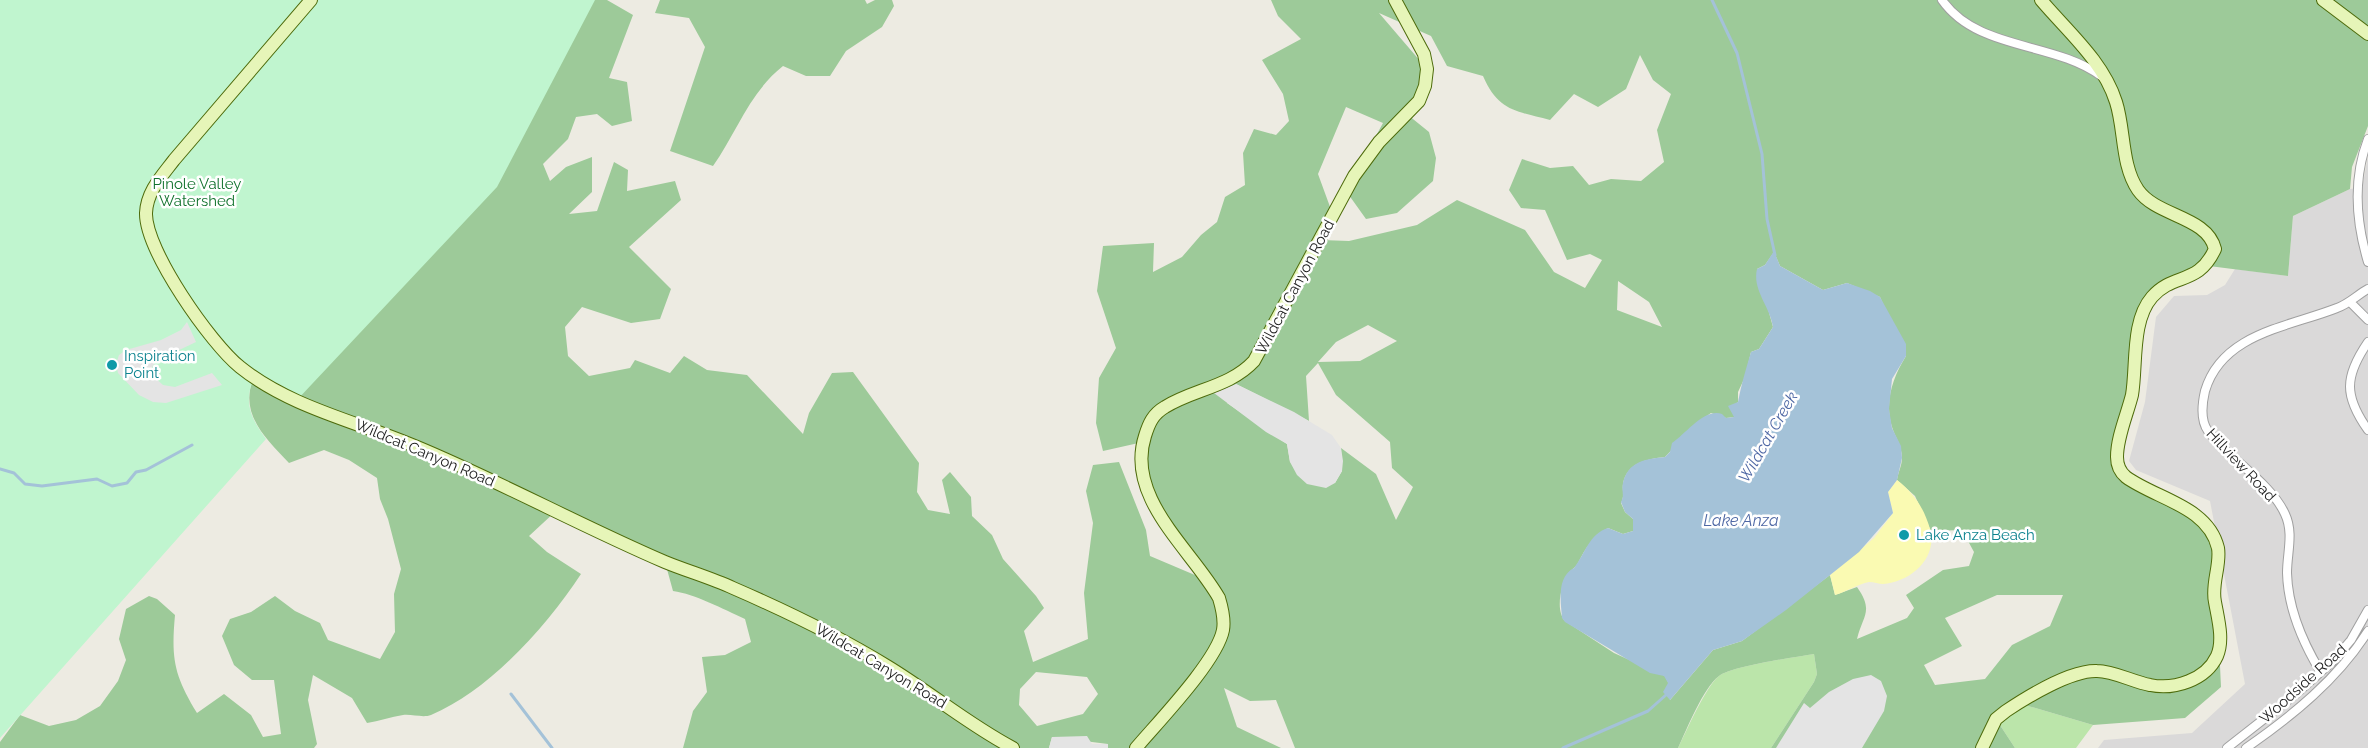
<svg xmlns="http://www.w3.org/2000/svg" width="2368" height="748" viewBox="0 0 2368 748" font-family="Raleway,sans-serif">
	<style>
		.residential { fill: #dad9d9 }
		.grass { fill: #bbe5aa }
		.forest { fill: #9dca99; fill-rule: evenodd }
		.sand { fill: #fafab2 }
		.park { fill: #c0f5cf }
		.parking { fill: #e4e4e4 }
		.water { fill: #a4c2d8 }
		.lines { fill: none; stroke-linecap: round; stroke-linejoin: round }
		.stream { stroke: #a4c2d8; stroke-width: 3 }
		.street-casing { stroke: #a0a0a0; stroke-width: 10 }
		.secondary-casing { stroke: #4d6b0b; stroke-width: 14 }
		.street { stroke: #fff; stroke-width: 8 }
		.secondary { stroke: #e6f5b8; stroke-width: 12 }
		.culture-dot { fill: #0f9aa8; stroke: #fff; stroke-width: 2 }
		.labels { text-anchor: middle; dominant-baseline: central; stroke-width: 5; stroke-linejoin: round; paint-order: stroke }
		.park-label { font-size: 15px; fill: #11722d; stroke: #fff }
		.street-label { font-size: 15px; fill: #1c1c1c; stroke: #fff }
		.culture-label { font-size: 15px; fill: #0d838f; stroke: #fff; text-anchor: start }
		.water-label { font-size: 16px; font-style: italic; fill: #4f68a5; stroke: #fff }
	</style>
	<rect width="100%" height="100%" fill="#edebe2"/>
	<path class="residential" d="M 2368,156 L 2368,748 L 2098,748 L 2104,740 L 2192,733 L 2245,684 L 2210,501 L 2136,470 L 2129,461 L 2145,402 L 2156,317 L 2174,296 L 2207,295 L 2225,285 L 2235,269 L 2288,276 L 2293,216 L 2350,189 L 2362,188 Z"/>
	<path class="grass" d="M 1814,654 L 1817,674 L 1814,682 L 1771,748 L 1678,748 C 1686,732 1706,686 1719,676 C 1732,666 1796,657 1814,654 Z
		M 2018,703 L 2093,725 L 2076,748 L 2015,748 L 1996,719 Z"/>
	<path class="forest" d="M 592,0 L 607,0 L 633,15 L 609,78 L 627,82 L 632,121 L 612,126 L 597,114 L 576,117 L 568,139 L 543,164 L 550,181 L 566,167 L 592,157 L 592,192 L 569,214 L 597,211 L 614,162 L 628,170 L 627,191 L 675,181 L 681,200 L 629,247 L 671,289 L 660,319 L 631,323 L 582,307 L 565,327 L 568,356 L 589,376 L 630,368 L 635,360 L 670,373 L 684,356 L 707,370 L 747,375 L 803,434 L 809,413 L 832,373 L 853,372 L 919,463 L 917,492 L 928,510 L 950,514 L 942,480 L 950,472 L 971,497 L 972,516 L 992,535 L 1003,559 L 1036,596 L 1044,608 L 1024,631 L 1033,662 L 1088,639 L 1084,593 L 1093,523 L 1086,491 L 1093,465 L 1119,462 L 1146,530 L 1150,556 L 1209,581 L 1149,494 L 1143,442 L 1103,451 L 1096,423 L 1099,378 L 1116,348 L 1097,291 L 1103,246 L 1154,243 L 1153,272 L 1182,257 L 1201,235 L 1217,222 L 1225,197 L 1245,185 L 1243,153 L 1254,129 L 1276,135 L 1289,121 L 1283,94 L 1262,60 L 1301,39 L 1278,16 L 1271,0 L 2368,0 L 2368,126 L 2352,167 L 2350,189 L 2293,216 L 2288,276 L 2209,266 L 2179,280 L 2144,311 L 2119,470 L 2186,508 L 2214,538 L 2221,687 L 2185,718 L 2093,725 L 2018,703 L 1996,719 L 2015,748 L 1771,748 L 1814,682 L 1817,674 L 1814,654 C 1796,657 1732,666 1719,676 C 1703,688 1687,729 1678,748 L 1295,748 L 1276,700 L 1250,701 L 1224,688 L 1237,727 L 1281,748 L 1108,748 L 1108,744 L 1052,737 L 1049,748 L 683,748 L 693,711 L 707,692 L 702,657 L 725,655 L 751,642 L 745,619 C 723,609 695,594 673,591 L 665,562 L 556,511 L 529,536 L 547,552 L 581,574 C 547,626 489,691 431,715 C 423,718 412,714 403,715 C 391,717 379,721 367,723 L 352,698 L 313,675 L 308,700 L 317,744 L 314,748 L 0,748 L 0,742 L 20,715 L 49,726 L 76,720 L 100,706 L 118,681 L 126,660 L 119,639 L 126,609 L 149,596 L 157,599 L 175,615 C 171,659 174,675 197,713 L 224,694 L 251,715 L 263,737 L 281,734 L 274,680 L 252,680 L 234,665 L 222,636 L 230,619 L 251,612 L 275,596 L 295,611 L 320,623 L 328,640 L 380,659 L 395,632 L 394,594 L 401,569 L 388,519 L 380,499 L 377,478 L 349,460 L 324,450 L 289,463 C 266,439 238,413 254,377 ZM 1379,13 L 1431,36 L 1447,66 L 1483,76 C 1498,111 1516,111 1550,120 L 1574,94 L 1598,107 L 1626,89 L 1640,55 L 1653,80 L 1671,94 L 1657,130 L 1664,162 L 1641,181 L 1611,179 L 1589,185 L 1573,166 L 1550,168 L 1522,159 L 1509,190 L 1521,208 L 1545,210 L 1567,260 L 1590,254 L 1602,260 L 1585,288 L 1554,272 L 1525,230 L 1457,200 L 1417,225 L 1349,241 L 1321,240 L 1333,215 L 1318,174 L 1346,107 L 1383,123 L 1346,191 L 1366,219 L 1397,213 L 1433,181 L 1436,158 L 1429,132 L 1408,115 L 1427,69 ZM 1774,252 L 1780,266 L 1823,290 L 1847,283 L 1880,297 L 1906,356 C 1893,377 1884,402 1892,427 C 1895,437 1902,446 1902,458 C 1902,465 1898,473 1897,480 L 1915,496 L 1931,531 L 1962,530 L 1974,552 L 1969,566 L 1943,570 L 1906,595 L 1914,608 L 1907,618 L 1857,639 C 1863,615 1874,611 1857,587 L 1835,595 L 1830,575 L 1742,641 L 1713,650 L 1670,700 L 1668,682 L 1665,676 L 1614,653 L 1565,621 C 1555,610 1561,584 1569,573 C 1572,569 1576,567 1578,563 C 1586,548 1592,536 1608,528 L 1623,534 L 1633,531 L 1633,519 L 1625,512 L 1621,503 C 1625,495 1622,491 1623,484 C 1627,462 1648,459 1665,457 C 1681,441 1692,425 1711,413 L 1726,418 L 1734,417 L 1734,406 L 1738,402 L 1738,392 L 1745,377 L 1751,352 L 1759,349 L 1773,327 L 1757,269 L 1765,265 ZM 1618,281 L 1649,302 L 1662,327 L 1617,310 ZM 1368,325 L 1397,341 L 1360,361 L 1318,362 L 1336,342 ZM 1318,363 L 1336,395 L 1390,442 L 1392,468 L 1413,487 L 1396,520 L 1376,474 L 1341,448 L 1342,471 L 1335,483 L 1290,462 L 1287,444 L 1227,403 L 1236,384 L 1309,421 L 1306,376 ZM 1997,595 L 2063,595 L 2050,626 L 2012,645 L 1985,679 L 1935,685 L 1924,665 L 1962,646 L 1945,618 ZM 1036,672 L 1087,677 L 1098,694 L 1083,714 L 1037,726 L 1019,705 L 1020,689 Z
		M 660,0 L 865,0 L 867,4 L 875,0 L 892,0 L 894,6 L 882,27 L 846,51 L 830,76 L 806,76 L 783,66 C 749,93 737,132 713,166 L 670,151 L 705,47 L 689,18 L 655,13 Z"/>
	<path class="sand" d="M 1897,480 C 1914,493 1924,508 1930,529 C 1938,558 1911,582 1883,584 C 1879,584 1874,582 1869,582 C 1858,584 1846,592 1835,595 L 1830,575 L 1874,538 L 1893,513 L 1888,492 Z"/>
	<path class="park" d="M 0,0 L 595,0 L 497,187 L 297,400 L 254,378 C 243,402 251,418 266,439 L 0,738 Z"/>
	<path class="parking" d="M 187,322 L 196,342 L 156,361 L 151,369 L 154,377 L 163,385 L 175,387 L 212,373 L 222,385 L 166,403 L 153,402 L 139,395 L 118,373 L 116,364 L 119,355 L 126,350 L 161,340 L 181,330 Z
		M 1236,384 L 1294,412 L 1332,435 L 1341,448 L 1343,461 L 1342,471 L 1335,483 L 1326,488 L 1307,484 L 1297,475 L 1290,462 L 1287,444 L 1266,432 L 1214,393 Z
		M 1871,675 L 1881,681 L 1887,696 L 1884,711 L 1862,748 L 1776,748 L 1804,703 L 1810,708 L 1829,692 L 1853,679 Z
		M 1087,736 L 1092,744 L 1108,744 L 1108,748 L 1049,748 L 1052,737 Z"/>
	<path class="water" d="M 1774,251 L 1780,266 L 1823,290 L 1847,283 L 1870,291 L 1880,297 L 1906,344 L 1906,356 L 1892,379 L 1889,409 L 1892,428 L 1901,446 L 1902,458 L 1897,480 L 1888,492 L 1893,513 L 1859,552 L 1786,610 L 1742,641 L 1713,650 L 1670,700 L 1663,692 L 1668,683 L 1664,676 L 1650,673 L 1565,622 L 1562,618 C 1561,603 1556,577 1574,568 C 1585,554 1589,534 1608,528 L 1623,534 L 1633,531 L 1633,519 L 1625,512 L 1621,502 C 1625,495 1621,491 1623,483 C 1628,461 1646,459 1665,457 L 1670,452 L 1672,443 C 1686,434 1704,408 1722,414 L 1726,418 L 1734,417 L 1728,406 L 1738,402 C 1741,385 1746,369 1751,352 L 1759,349 L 1773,327 C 1770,306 1752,290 1757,269 L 1765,265 Z"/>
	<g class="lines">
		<path class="stream" d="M 1712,0 L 1737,53 L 1762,154 L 1767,219 L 1775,255
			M 0,469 L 14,473 L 25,484 L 42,486 L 97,479 L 112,486 L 127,483 L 136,472 L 146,470 L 192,445
			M 511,694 L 552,748
			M 1563,748 L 1648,711 L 1667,694"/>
		<defs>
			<path id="street" d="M 1942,0 C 1978,51 2053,41 2101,76
				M 2368,139 C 2353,178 2356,222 2368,262
				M 2350,302 L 2368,320
				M 2368,342 C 2344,377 2344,396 2368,430
				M 2320,671 C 2302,641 2288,608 2287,573 C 2287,553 2294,533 2285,514 C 2271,483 2229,459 2208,431 C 2200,420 2202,404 2205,391 C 2222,333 2289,327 2337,308 C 2349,304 2357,295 2368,289
				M 2227,748 L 2297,693 L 2334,660 L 2351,640 L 2368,610
				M 2246,748 C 2292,716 2338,679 2368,631"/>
			<path id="secondary" d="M 311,0 L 174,160 C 162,176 147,191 146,213 C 145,250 211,344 240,367 C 291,408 359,422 417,447 C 501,482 581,526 665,562 C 687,571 711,578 733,588 C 786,611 838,636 887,666 C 930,692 969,725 1013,748
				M 2323,0 L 2368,34
				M 1136,748 C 1158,722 1217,661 1223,630 C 1225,619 1222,608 1219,598 C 1192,550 1125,498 1145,436 C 1149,423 1153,414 1165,407 C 1194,389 1230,387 1254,361 L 1354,176 L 1379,142 L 1419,101 L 1425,86 L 1427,69 L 1424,54 L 1395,0
				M 1982,748 L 1996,719 L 2006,711 C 2027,697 2071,670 2097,671 C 2114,671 2133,682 2150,685 C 2174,690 2206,680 2217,656 C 2224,640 2218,619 2215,602 C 2211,584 2221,565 2218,548 C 2208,506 2156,499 2126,477 C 2120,472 2117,466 2117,457 C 2117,437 2127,415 2132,395 C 2137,366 2131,321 2152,297 C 2174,272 2198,286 2215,249 C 2207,216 2157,217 2138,190 C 2121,165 2125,130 2116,102 C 2103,61 2068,32 2041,0"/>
		</defs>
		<use href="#street" class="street-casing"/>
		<use href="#secondary" class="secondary-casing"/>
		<use href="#street" class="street"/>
		<use href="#secondary" class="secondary"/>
	</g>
	<g class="culture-dot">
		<circle cx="112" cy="365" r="6"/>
		<circle cx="1904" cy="535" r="6"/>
	</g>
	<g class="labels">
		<g class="park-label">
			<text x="197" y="184">Pinole Valley<tspan x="197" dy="17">Watershed</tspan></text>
		</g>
		<g class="street-label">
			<text transform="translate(1295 287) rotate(-62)">Wildcat Canyon Road</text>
			<text transform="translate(425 453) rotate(23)">Wildcat Canyon Road</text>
			<text transform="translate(2241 465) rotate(47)">Hillview Road</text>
			<text transform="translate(881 666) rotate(31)">Wildcat Canyon Road</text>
			<text transform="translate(2303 684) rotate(-42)">Woodside Road</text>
		</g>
		<g class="culture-label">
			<text x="124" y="356">Inspiration<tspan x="124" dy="17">Point</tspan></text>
			<text x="1916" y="535">Lake Anza Beach</text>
		</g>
		<g class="water-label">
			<text transform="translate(1768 437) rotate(-60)">Wildcat Creek</text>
			<text x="1741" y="520">Lake Anza</text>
		</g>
	</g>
</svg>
